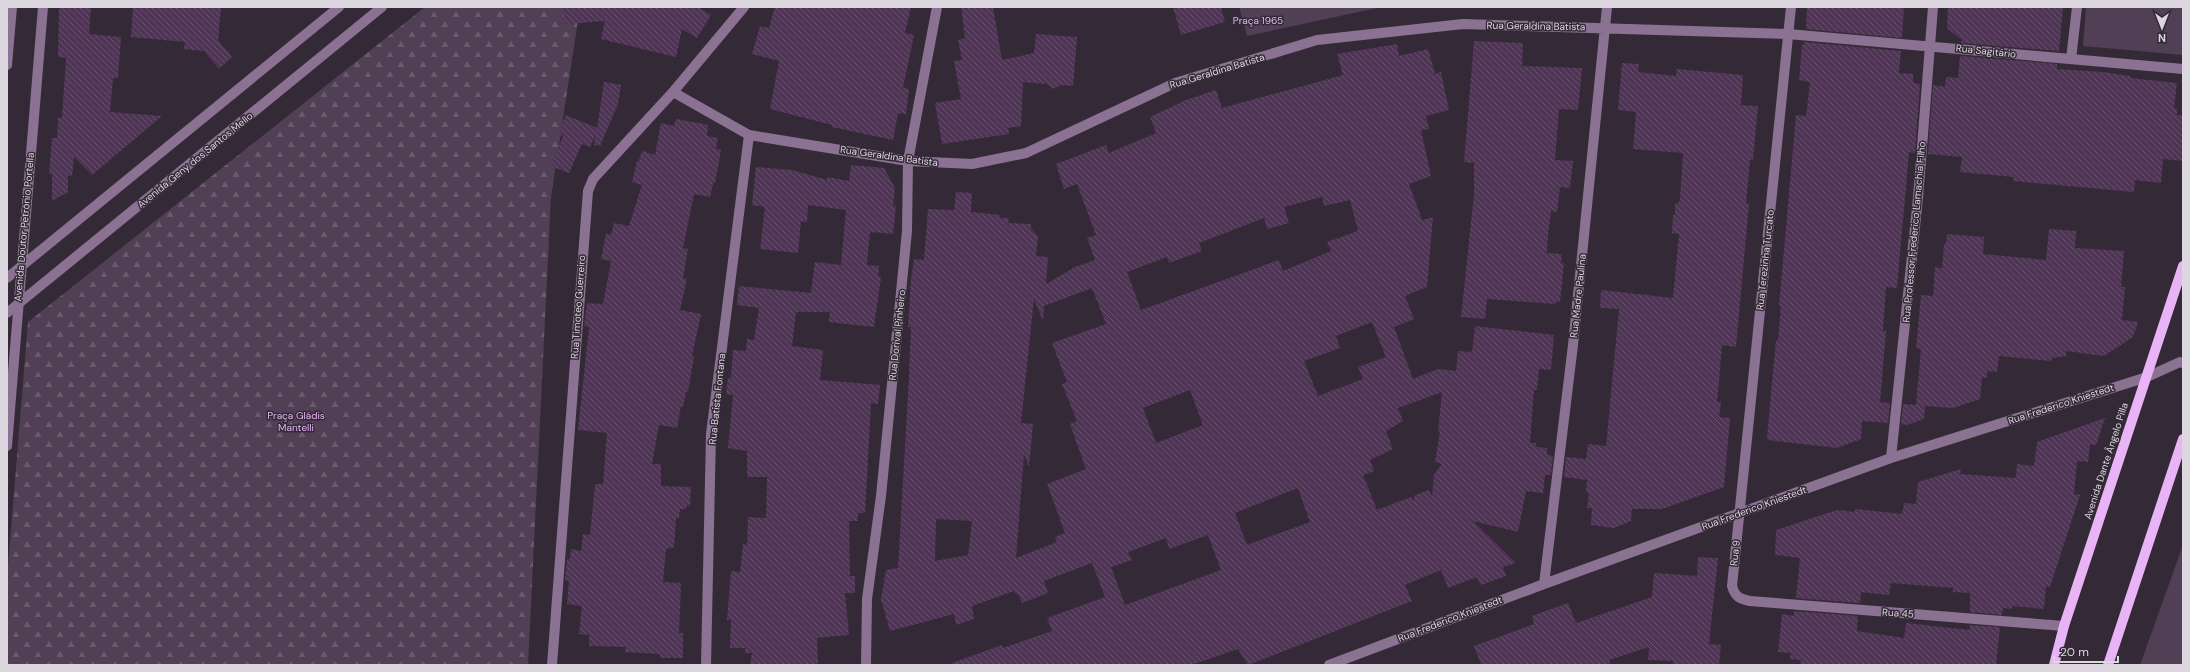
<svg xmlns="http://www.w3.org/2000/svg" width="2190" height="672" viewBox="0 0 2190 672" font-family="'DM Sans',sans-serif">
	<style>
		.forest { fill: url(#forest-firs) }
		.green { fill: #513f55 }
		.building { fill: url(#building-back-hatch); fill-rule: evenodd }
		.lines { fill: none; stroke-linecap: round; stroke-linejoin: round }
		.minor { stroke: #8b7192; stroke-width: 10 }
		.major { stroke: #e9b4f6; stroke-width: 10 }
		.labels { text-anchor: middle; dominant-baseline: central; stroke-width: 3; stroke-linejoin: round; paint-order: stroke }
		.park-label { font-size: 10px; fill: #e6b6f2; stroke: #342a37 }
		.street-label { font-size: 10px; fill: #ddd7df; stroke: #342a37 }
	</style>
	<defs>
		<pattern id="forest-firs" width="22" height="20" patternUnits="userSpaceOnUse"><rect width="22" height="20" fill="#513f55"/><path d="M5 1l3.5 6h-7zM16 11l3.5 6h-7z" fill="#6a5a6d"/></pattern>
		<pattern id="building-back-hatch" width="6" height="6" patternUnits="userSpaceOnUse"><rect width="6" height="6" fill="#4f3456"/><path d="M-1 5l2 2M0 0l6 6M5-1l2 2" fill="none" stroke="#68516e"/></pattern>
	</defs>
	<rect width="100%" height="100%" fill="#342a37"/>
	<path class="forest" d="M 425,7 L 580,7 L 551,197 L 528,665 L 7,665 L 7,578 L 28,322 Z"/>
	<path class="green" d="M 1239,7 L 1382,7 L 1247,36 Z
		M 2086,7 L 2183,7 L 2183,55 L 2083,46 Z
		M 2183,545 L 2183,665 L 2140,665 Z"/>
	<path class="building" d="M 59,7 L 91,7 L 89,34 L 121,37 L 118,78 L 113,78 L 110,112 L 162,116 L 92,175 L 74,157 L 72,176 L 68,176 L 68,192 L 52,201 L 52,174 L 49,174 L 52,138 L 57,138 L 58,118 L 62,118 L 66,58 L 58,57 Z
		M 133,7 L 221,7 L 218,40 L 232,57 L 219,69 L 204,51 L 184,49 L 185,42 L 131,37 Z
		M 563,7 L 698,7 L 711,15 L 697,38 L 682,29 L 676,57 L 601,39 L 605,21 L 565,24 Z
		M 775,7 L 911,7 L 905,33 L 914,35 L 903,88 L 909,89 L 906,114 L 898,113 L 893,140 L 832,127 L 832,125 L 770,109 L 779,61 L 752,54 L 760,26 L 769,28 Z
		M 961,7 L 993,7 L 1002,60 L 1034,53 L 1036,34 L 1077,37 L 1073,86 L 1061,85 L 1053,89 L 1047,84 L 1023,82 L 1021,126 L 1008,128 L 1009,134 L 942,144 L 935,103 L 961,99 L 954,61 L 962,60 L 958,40 L 965,38 Z
		M 1173,7 L 1221,7 L 1225,22 L 1181,35 Z
		M 1807,7 L 1904,7 L 1902,38 L 1806,29 Z
		M 1948,7 L 2063,7 L 2059,51 L 1961,43 L 1962,40 L 1947,28 Z
		M 1474,41 L 1523,43 L 1522,66 L 1582,68 L 1578,110 L 1559,109 L 1555,160 L 1573,161 L 1570,188 L 1560,187 L 1557,212 L 1551,211 L 1548,236 L 1547,253 L 1562,254 L 1561,263 L 1564,263 L 1560,302 L 1556,302 L 1556,304 L 1487,299 L 1485,319 L 1461,317 L 1474,195 L 1474,163 L 1464,162 Z
		M 1804,42 L 1901,51 L 1899,73 L 1913,74 L 1913,83 L 1920,84 L 1915,153 L 1909,152 L 1897,288 L 1886,287 L 1883,331 L 1886,331 L 1880,402 L 1890,403 L 1888,423 L 1862,421 L 1861,439 L 1837,448 L 1768,440 L 1767,437 L 1776,340 L 1778,341 L 1781,306 L 1779,306 L 1796,115 L 1806,116 L 1810,82 L 1799,80 L 1802,45 L 1804,45 Z
		M 1397,44 L 1399,56 L 1428,49 L 1435,74 L 1441,72 L 1449,110 L 1426,116 L 1429,129 L 1421,130 L 1431,176 L 1409,184 L 1422,220 L 1433,217 L 1427,287 L 1405,296 L 1414,319 L 1394,327 L 1413,379 L 1438,369 L 1456,371 L 1458,351 L 1472,352 L 1475,326 L 1554,335 L 1551,370 L 1539,369 L 1537,390 L 1534,390 L 1530,443 L 1536,443 L 1536,447 L 1547,448 L 1547,455 L 1553,456 L 1551,475 L 1545,475 L 1543,493 L 1526,491 L 1518,532 L 1473,521 L 1516,563 L 1503,567 L 1506,576 L 1481,585 L 1477,577 L 1448,588 L 1441,570 L 1405,585 L 1412,601 L 1248,665 L 1238,649 L 1191,665 L 952,665 L 952,663 L 1002,645 L 1003,648 L 1052,631 L 1047,618 L 1105,597 L 1092,563 L 1044,581 L 1048,593 L 1022,603 L 1018,594 L 1016,595 L 1014,591 L 972,606 L 974,619 L 956,625 L 954,614 L 890,631 L 881,599 L 886,570 L 898,568 L 909,377 L 911,327 L 908,327 L 911,280 L 914,259 L 924,260 L 928,209 L 954,210 L 956,192 L 972,193 L 971,212 L 1000,215 L 1000,218 L 1009,218 L 1008,223 L 1031,224 L 1031,229 L 1038,236 L 1036,256 L 1048,257 L 1046,284 L 1075,267 L 1095,260 L 1087,238 L 1096,235 L 1077,184 L 1064,189 L 1056,164 L 1106,145 L 1109,153 L 1156,133 L 1150,117 L 1186,100 L 1216,90 L 1222,108 L 1343,75 L 1337,54 ZM 1322,197 L 1324,206 L 1350,200 L 1358,231 L 1327,242 L 1331,251 L 1283,271 L 1279,260 L 1141,310 L 1127,272 L 1167,257 L 1169,263 L 1202,251 L 1199,243 L 1264,218 L 1267,229 L 1289,223 L 1284,207 ZM 1092,288 L 1106,324 L 1052,343 L 1067,382 L 1062,384 L 1077,421 L 1070,424 L 1086,469 L 1047,484 L 1065,533 L 1055,537 L 1057,542 L 1016,558 L 1024,454 L 1029,467 L 1033,424 L 1021,423 L 1034,299 L 1043,321 L 1044,306 ZM 1372,322 L 1386,357 L 1358,367 L 1363,379 L 1318,396 L 1304,361 L 1340,348 L 1336,336 ZM 1190,390 L 1203,425 L 1156,443 L 1143,408 ZM 1442,392 L 1438,432 L 1440,431 L 1435,462 L 1442,464 L 1434,475 L 1432,497 L 1429,490 L 1415,495 L 1413,501 L 1411,497 L 1377,510 L 1363,475 L 1374,471 L 1370,460 L 1393,449 L 1386,431 L 1403,421 L 1398,408 ZM 1298,488 L 1310,522 L 1247,545 L 1235,513 ZM 936,519 L 972,521 L 968,555 L 935,561 ZM 1208,535 L 1221,570 L 1125,605 L 1111,567 L 1132,560 L 1128,552 L 1166,538 L 1169,549 Z
		M 1960,56 L 2057,64 L 2057,69 L 2103,72 L 2130,76 L 2130,78 L 2177,83 L 2174,108 L 2177,108 L 2177,115 L 2183,116 L 2183,161 L 2163,159 L 2161,183 L 2135,180 L 2134,192 L 2013,181 L 2014,177 L 1960,172 L 1962,157 L 1928,154 L 1933,85 L 1945,87 L 1946,77 L 1958,78 Z
		M 1622,63 L 1639,64 L 1638,72 L 1676,76 L 1677,69 L 1743,75 L 1741,105 L 1758,106 L 1753,160 L 1750,160 L 1746,204 L 1749,204 L 1736,347 L 1722,345 L 1719,381 L 1717,402 L 1721,402 L 1719,417 L 1730,418 L 1724,487 L 1662,509 L 1632,509 L 1631,521 L 1614,528 L 1591,525 L 1592,508 L 1587,508 L 1589,493 L 1586,492 L 1587,480 L 1564,477 L 1566,457 L 1586,459 L 1588,444 L 1606,446 L 1619,309 L 1600,308 L 1601,290 L 1673,298 L 1679,234 L 1672,233 L 1673,215 L 1675,215 L 1675,203 L 1678,204 L 1680,198 L 1683,153 L 1633,149 L 1636,112 L 1618,110 Z
		M 604,82 L 621,85 L 618,104 L 600,146 L 594,145 L 595,135 L 590,147 L 582,144 L 569,173 L 551,166 L 563,136 L 558,134 L 566,115 L 597,128 Z
		M 676,119 L 708,125 L 707,136 L 718,138 L 716,149 L 721,150 L 715,183 L 713,183 L 710,197 L 694,194 L 683,248 L 688,249 L 683,278 L 687,279 L 680,310 L 701,314 L 692,356 L 694,357 L 688,392 L 686,392 L 683,407 L 681,406 L 677,428 L 659,425 L 652,464 L 661,464 L 661,486 L 691,487 L 690,506 L 687,505 L 686,509 L 680,509 L 679,518 L 676,518 L 674,547 L 666,549 L 663,582 L 681,583 L 679,633 L 683,633 L 683,658 L 660,658 L 660,654 L 625,652 L 626,647 L 589,646 L 589,635 L 579,634 L 582,606 L 567,604 L 569,581 L 565,580 L 567,559 L 570,559 L 571,549 L 581,551 L 583,534 L 590,535 L 595,484 L 603,484 L 607,433 L 578,430 L 589,327 L 584,326 L 587,303 L 603,304 L 611,261 L 601,259 L 606,234 L 611,235 L 614,223 L 629,226 L 642,185 L 632,182 L 637,161 L 639,161 L 642,151 L 655,155 L 661,123 L 674,126 Z
		M 851,165 L 884,168 L 895,188 L 893,206 L 896,206 L 893,234 L 870,232 L 867,265 L 879,266 L 878,276 L 881,277 L 874,327 L 829,322 L 830,312 L 796,312 L 792,346 L 823,350 L 820,380 L 880,385 L 878,404 L 871,403 L 865,513 L 858,513 L 858,521 L 849,521 L 850,576 L 855,576 L 855,593 L 845,593 L 849,635 L 817,638 L 818,665 L 750,665 L 752,653 L 745,653 L 745,648 L 730,648 L 731,620 L 727,620 L 731,571 L 740,572 L 743,544 L 747,545 L 748,517 L 766,518 L 767,477 L 747,477 L 747,451 L 728,448 L 733,395 L 726,394 L 728,378 L 731,378 L 733,350 L 746,351 L 747,339 L 754,340 L 759,308 L 737,305 L 739,286 L 811,293 L 815,262 L 841,265 L 846,210 L 808,205 L 807,222 L 801,221 L 798,253 L 760,249 L 765,207 L 752,205 L 756,167 L 792,170 L 827,180 L 827,177 L 849,181 Z
		M 2049,229 L 2076,231 L 2075,248 L 2124,251 L 2121,287 L 2125,287 L 2122,320 L 2138,322 L 2133,337 L 2104,356 L 2066,351 L 2066,356 L 2052,358 L 2051,361 L 1999,356 L 1997,372 L 1987,371 L 1987,378 L 1982,377 L 1980,399 L 1953,408 L 1925,406 L 1924,419 L 1907,425 L 1901,424 L 1903,404 L 1916,405 L 1921,349 L 1916,348 L 1921,295 L 1933,296 L 1935,267 L 1942,268 L 1944,244 L 1946,244 L 1947,234 L 1984,237 L 1983,254 L 2046,260 Z
		M 2105,418 L 2096,445 L 2090,444 L 2088,462 L 2077,461 L 2074,494 L 2080,495 L 2050,587 L 2046,586 L 2044,609 L 2012,606 L 2012,609 L 2003,608 L 2002,615 L 1970,612 L 1970,593 L 1953,592 L 1953,588 L 1891,583 L 1889,595 L 1861,592 L 1860,603 L 1796,598 L 1800,558 L 1775,555 L 1776,530 L 1837,510 L 1855,512 L 1855,509 L 1902,514 L 1904,503 L 1916,504 L 1918,482 L 1961,469 L 1960,474 L 2016,478 L 2017,464 L 2034,466 L 2037,442 Z
		M 1698,557 L 1718,558 L 1709,644 L 1721,645 L 1719,665 L 1673,665 L 1673,661 L 1648,660 L 1649,647 L 1609,660 L 1611,665 L 1481,665 L 1474,646 L 1534,624 L 1532,616 L 1568,603 L 1576,623 L 1652,597 L 1654,573 L 1697,576 Z
		M 1794,611 L 1858,616 L 1857,631 L 1904,638 L 1906,623 L 1970,630 L 1970,625 L 2000,627 L 1996,665 L 1800,665 L 1801,660 L 1790,659 L 1791,653 L 1778,652 L 1782,614 L 1794,616 Z"/>
	<g class="lines">
		<path class="minor" d="M 1791,7 L 1732,586 C 1735,597 1740,599 1750,601 L 2064,626
			M 2071,59 L 2077,7
			M 7,65 L 12,7
			M 673,92 L 749,135 L 908,161 L 972,164 L 1026,153 L 1175,83 L 1317,40 L 1463,24 L 1788,34 L 2183,69
			M 7,278 L 339,7
			M 7,313 L 382,7
			M 7,446 L 43,7
			M 1891,458 L 1918,198 L 1933,7
			M 1544,584 L 1573,345 L 1607,7
			M 866,664 L 867,599 L 881,496 L 907,231 L 908,161 L 937,7
			M 552,665 L 588,191 L 593,179 L 673,92 L 744,7
			M 706,665 L 711,434 L 749,135
			M 1329,665 L 1544,584 L 1891,458 L 2147,377 L 2180,362 L 2183,363"/>
		<path class="major" d="M 2054,665 L 2064,626 L 2183,266
			M 2108,665 L 2183,439"/>
	</g>
	<g class="labels">
		<g class="park-label">
			<text x="1258" y="20">Praça 1965</text>
			<text x="296" y="415">Praça Gládis<tspan x="296" dy="12">Mantelli</tspan></text>
		</g>
		<g class="street-label">
			<text transform="translate(1536 26) rotate(1)">Rua Geraldina Batista</text>
			<text transform="translate(1986 51) rotate(6)">Rua Sagitário</text>
			<text transform="translate(1217 71) rotate(-17)">Rua Geraldina Batista</text>
			<text transform="translate(889 156) rotate(8)">Rua Geraldina Batista</text>
			<text transform="translate(195 160) rotate(-39)">Avenida Geny dos Santos Mello</text>
			<text transform="translate(24 227) rotate(-85)">Avenida Doutor Petrônio Portella</text>
			<text transform="translate(1914 232) rotate(-85)">Rua Professor Frederico Lamachia Filho</text>
			<text transform="translate(1765 260) rotate(-84)">Rua Terezinha Turcato</text>
			<text transform="translate(1578 296) rotate(-84)">Rua Madre Paulina</text>
			<text transform="translate(578 307) rotate(-86)">Rua Timoteo Guerreiro</text>
			<text transform="translate(897 335) rotate(-84)">Rua Dorival Pinheiro</text>
			<text transform="translate(717 399) rotate(-84)">Rua Batista Fontana</text>
			<text transform="translate(2061 404) rotate(-18)">Rua Frederico Kniestedt</text>
			<text transform="translate(2106 461) rotate(-72)">Avenida Dante Ângelo Pilla</text>
			<text transform="translate(1754 508) rotate(-20)">Rua Frederico Kniestedt</text>
			<text transform="translate(1735 553) rotate(-84)">Rua 9</text>
			<text transform="translate(1898 613) rotate(4)">Rua 45</text>
			<text transform="translate(1450 619) rotate(-21)">Rua Frederico Kniestedt</text>
		</g>
	</g>
	<rect width="2190" height="672" fill="none" stroke="#ddd7df" stroke-width="16"/>
	<g transform="translate(2162 28) rotate(180)" stroke="#342a37" stroke-width="3" paint-order="stroke">
	<path d="M0-3L7 15L0 10L-7 15Z" fill="#ddd7df"/>
	<text y="-6" font-size="11" font-weight="bold" text-anchor="middle" fill="#ddd7df">N</text>
	</g>
	<path d="M2054 656v6h64v-6" fill="none" stroke="#ddd7df" stroke-width="2"/>
	<text x="2060" y="656" font-size="12" fill="#ddd7df" stroke="#342a37" stroke-width="3" paint-order="stroke">20 m</text>
</svg>
